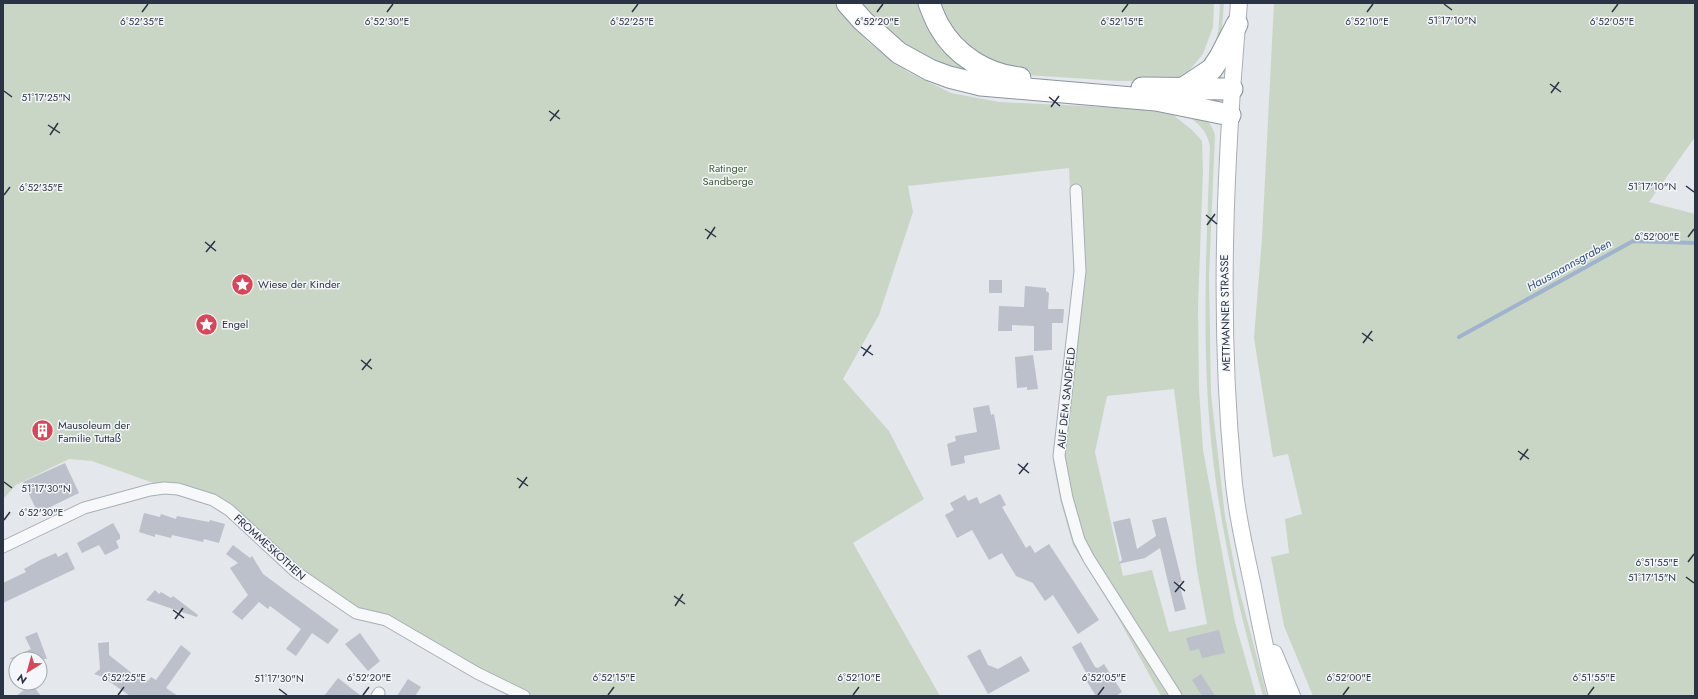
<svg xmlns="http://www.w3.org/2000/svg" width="1698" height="699" viewBox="0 0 1698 699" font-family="Jost,sans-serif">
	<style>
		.green { fill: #c9d6c5; fill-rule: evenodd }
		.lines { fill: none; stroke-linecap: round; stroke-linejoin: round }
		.stream { stroke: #9fb4cc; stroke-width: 4 }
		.building { fill: #bbc0ca }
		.minor-casing { stroke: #a9aeb7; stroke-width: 13 }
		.secondary-casing { stroke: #a9aeb7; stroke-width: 18 }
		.motorway-casing { stroke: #8b94a3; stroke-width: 23 }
		.minor { stroke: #f7f8fa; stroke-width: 11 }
		.secondary { stroke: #fff; stroke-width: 16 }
		.motorway { stroke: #fff; stroke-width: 21 }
		.ticks { fill: none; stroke: #2b3445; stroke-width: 1.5 }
		.labels { text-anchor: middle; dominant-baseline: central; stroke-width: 3; stroke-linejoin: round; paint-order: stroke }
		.park-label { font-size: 11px; fill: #3f6138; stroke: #f4f6f9 }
		.poi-label { font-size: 11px; fill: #2b3445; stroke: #f4f6f9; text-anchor: start }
		.street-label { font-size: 11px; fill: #2b3445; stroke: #f4f6f9 }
		.water-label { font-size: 12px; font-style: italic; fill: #34527a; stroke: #f4f6f9 }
		.ticks-label { font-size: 10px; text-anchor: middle; fill: #2b3445; stroke: #f4f6f9; stroke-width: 3; stroke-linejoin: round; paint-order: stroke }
	</style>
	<rect width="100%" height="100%" fill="#e4e7ec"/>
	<path class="green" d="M 3,3 L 834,3 L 868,42 L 908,72 L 951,93 L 999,102 L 1150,109 L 1171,113 L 1192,130 L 1202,141 L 1203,170 L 1198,306 L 1199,389 L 1203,450 L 1235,622 L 1256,696 L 1161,696 L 1117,616 L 1073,545 L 1061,503 L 1053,461 L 1074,275 L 1069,168 L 908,186 L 913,212 L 879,315 L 843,379 L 889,431 L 924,499 L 853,543 L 940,696 L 524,696 L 327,595 L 229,510 L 92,461 L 69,459 L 16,485 L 3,499 ZM 1174,389 L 1197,570 L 1207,624 L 1169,632 L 1152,570 L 1123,576 L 1095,452 L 1107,396 Z
		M 855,3 L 923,3 L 1003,83 L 920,59 Z
		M 936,3 L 1214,3 L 1213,27 L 1203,54 L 1181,80 L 1118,81 L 1027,75 L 1001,69 L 962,46 Z
		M 1220,3 L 1224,3 L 1221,39 L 1217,52 L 1189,75 C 1219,47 1218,43 1220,3 Z
		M 1274,3 L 1695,3 L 1695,137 L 1649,202 L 1695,214 L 1695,696 L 1313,696 L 1284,626 L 1271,557 L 1289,553 L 1285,519 L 1302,514 L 1288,454 L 1273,457 L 1254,338 L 1262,238 Z
		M 1189,117 C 1205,118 1210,119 1215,135 L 1209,276 L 1211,394 L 1225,516 L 1238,585 L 1267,696 L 1263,696 C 1241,618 1222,539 1213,459 C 1201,355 1206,251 1210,147 C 1208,133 1200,124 1189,117 Z"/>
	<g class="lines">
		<path class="stream" d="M 1459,337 L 1633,241 L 1695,243"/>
	</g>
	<path class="building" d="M 989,280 L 1002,280 L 1002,293 L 989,293 Z
		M 1025,286 L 1046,288 L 1046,291 L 1049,293 L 1048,309 L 1064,309 L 1063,323 L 1052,323 L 1052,350 L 1034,351 L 1034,326 L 1012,325 L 1012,331 L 998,331 L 999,306 L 1024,307 Z
		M 1033,355 L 1038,389 L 1027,390 L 1027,387 L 1017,388 L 1015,357 Z
		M 989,405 L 991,415 L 994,414 L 1000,449 L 964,456 L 965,463 L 951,466 L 947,444 L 956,441 L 955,436 L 977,432 L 973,408 Z
		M 41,423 L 51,431 L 44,441 L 34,434 Z
		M 65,463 L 79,493 L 38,513 L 23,482 Z
		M 1000,494 L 1006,505 L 1002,507 L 1026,548 L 1030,545 L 1035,553 L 1049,544 L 1099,620 L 1078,634 L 1053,595 L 1045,601 L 1033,583 L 1016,576 L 1002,553 L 989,560 L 972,530 L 957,538 L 945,515 L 954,510 L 950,503 L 965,495 L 968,501 L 977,497 L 980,504 Z
		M 144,513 L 160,517 L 161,514 L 176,519 L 177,516 L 209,522 L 210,520 L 225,524 L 219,543 L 204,539 L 203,542 L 172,535 L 171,538 L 155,534 L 155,537 L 139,532 Z
		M 1166,517 L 1182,582 L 1179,583 L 1186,609 L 1175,612 L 1160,548 L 1145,558 L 1118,564 L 1122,560 L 1113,522 L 1130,518 L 1137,549 L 1156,536 L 1152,520 Z
		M 113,523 L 120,535 L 120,539 L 116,541 L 119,548 L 105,555 L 99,545 L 82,553 L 77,543 Z
		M 233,545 L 250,558 L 252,556 L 263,574 L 339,630 L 328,644 L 312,633 L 296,656 L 286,649 L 301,629 L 270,606 L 268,609 L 259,602 L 242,620 L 232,612 L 248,595 L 230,568 L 238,563 L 226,554 Z
		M 67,552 L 75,569 L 3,603 L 3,583 L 26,572 L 24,569 L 40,560 L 56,553 L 58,557 Z
		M 155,590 L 159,594 L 161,592 L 171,598 L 173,596 L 198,615 L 197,617 L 146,600 Z
		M 1219,630 L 1225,653 L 1202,658 L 1199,649 L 1190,651 L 1186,638 Z
		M 37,632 L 47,659 L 9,659 L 31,649 L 25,637 Z
		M 360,633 L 380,661 L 368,671 L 345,644 Z
		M 109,642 L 109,655 L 143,682 L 146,679 L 148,681 L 151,677 L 156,680 L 181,645 L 191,653 L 166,688 L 178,696 L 130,696 L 103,677 L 94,674 L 100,669 L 98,643 Z
		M 1081,642 L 1095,667 L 1098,668 L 1104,664 L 1122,692 L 1116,696 L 1096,696 L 1086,680 L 1089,678 L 1072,647 Z
		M 980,649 L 988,665 L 998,669 L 1021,656 L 1030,671 L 988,694 L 967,656 Z
		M 1201,674 L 1215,696 L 1202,696 L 1192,680 Z
		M 338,678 L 361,696 L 324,696 Z
		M 408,679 L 421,687 L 415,696 L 397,696 Z
		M 32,684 L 41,696 L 16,696 Z"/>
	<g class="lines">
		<defs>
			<path id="minor" d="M 1076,190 L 1080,271 L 1059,456 L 1067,498 L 1079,540 L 1089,559 L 1176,696
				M 3,547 L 84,508 L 150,490 L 164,488 L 178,489 L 213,500 L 229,510 L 296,572 L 356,613 L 386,620 L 477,673 L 524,696
				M 377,696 L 379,693"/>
			<path id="secondary" d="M 1239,3 C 1225,159 1218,316 1233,473 C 1236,511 1245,549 1253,587 C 1260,623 1267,660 1277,696
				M 1274,653 L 1292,696"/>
			<path id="motorway" d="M 847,3 L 863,21 L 899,53 L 930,70 L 949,77 L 981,85 L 1156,100 L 1230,115
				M 929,3 C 932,11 935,19 939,26 C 955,55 987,75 1020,78
				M 1185,87 L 1212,69 L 1220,57 L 1237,24
				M 1142,88 L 1232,89"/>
		</defs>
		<use href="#minor" class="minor-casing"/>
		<use href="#secondary" class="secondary-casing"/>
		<use href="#motorway" class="motorway-casing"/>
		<use href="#minor" class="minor"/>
		<use href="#secondary" class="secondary"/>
		<use href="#motorway" class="motorway"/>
	</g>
	<path class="ticks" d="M 1444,4 L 1452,10M 142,12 L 148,4M 387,12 L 393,4M 632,12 L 638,4M 877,12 L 883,4M 1122,12 L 1128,4M 1367,12 L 1373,4M 1612,12 L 1618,4M 1550,84 L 1561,92M 4,91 L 12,97M 1551,93 L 1559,82M 1049,97 L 1060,106M 1051,107 L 1059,96M 549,111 L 560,119M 550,121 L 559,110M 48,125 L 60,133M 50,135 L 58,123M 1686,186 L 1694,192M 4,195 L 10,187M 1206,215 L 1217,224M 1207,225 L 1215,214M 705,229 L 716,237M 1688,237 L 1694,229M 707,239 L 715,227M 205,242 L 216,251M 206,252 L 215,241M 1362,333 L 1373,341M 1363,343 L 1372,331M 861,347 L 873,355M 863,356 L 871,345M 361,360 L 372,369M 362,370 L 371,359M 1518,451 L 1529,459M 1520,460 L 1528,449M 1018,464 L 1029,473M 1019,474 L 1028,463M 517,478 L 528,486M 4,482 L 12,488M 519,488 L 527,477M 4,520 L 10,512M 1688,562 L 1694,554M 1686,577 L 1694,583M 1174,582 L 1185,591M 1175,592 L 1184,581M 674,596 L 685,604M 675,606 L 683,594M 173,610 L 184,618M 175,619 L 183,608M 279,689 L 287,695M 118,695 L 124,687M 363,695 L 369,687M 608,695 L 614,687M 853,695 L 859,687M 1098,695 L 1104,687M 1343,695 L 1349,687M 1588,695 L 1594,687"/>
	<defs>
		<symbol id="sight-disc" viewBox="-11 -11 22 22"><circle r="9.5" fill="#d1495b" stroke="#f4f6f9"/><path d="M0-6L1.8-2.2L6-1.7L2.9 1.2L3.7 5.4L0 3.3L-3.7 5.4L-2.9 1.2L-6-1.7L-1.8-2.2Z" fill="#fff"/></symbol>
		<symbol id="building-disc" viewBox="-11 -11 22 22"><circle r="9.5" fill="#d1495b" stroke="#f4f6f9"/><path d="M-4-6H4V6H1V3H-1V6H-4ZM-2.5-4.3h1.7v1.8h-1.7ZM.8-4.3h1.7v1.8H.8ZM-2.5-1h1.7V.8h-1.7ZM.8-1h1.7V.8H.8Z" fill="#fff"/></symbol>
	</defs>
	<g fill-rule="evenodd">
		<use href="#sight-disc" x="230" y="272" width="25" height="25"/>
		<use href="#sight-disc" x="194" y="312" width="25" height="25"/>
		<use href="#building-disc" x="30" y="418" width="25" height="25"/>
	</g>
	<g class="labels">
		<g class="park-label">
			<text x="728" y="168">Ratinger<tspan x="728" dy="13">Sandberge</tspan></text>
		</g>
		<g class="poi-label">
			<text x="258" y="284">Wiese der Kinder</text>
			<text x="222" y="324">Engel</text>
			<text x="58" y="425">Mausoleum der<tspan x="58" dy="13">Familie Tuttaß</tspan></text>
		</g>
		<g class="street-label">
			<text transform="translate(1225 313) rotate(-91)">METTMANNER STRASSE</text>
			<text transform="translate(1066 398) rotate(-84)">AUF DEM SANDFELD</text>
			<text transform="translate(270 547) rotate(42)">FROMMESKOTHEN</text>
		</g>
		<g class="water-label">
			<text transform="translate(1569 265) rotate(-29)">Hausmannsgraben</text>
		</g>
	</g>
	<g class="ticks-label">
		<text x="1452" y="24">51°17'10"N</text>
		<text x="142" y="25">6°52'35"E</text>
		<text x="387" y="25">6°52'30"E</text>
		<text x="632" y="25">6°52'25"E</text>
		<text x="877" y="25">6°52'20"E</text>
		<text x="1122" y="25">6°52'15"E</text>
		<text x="1367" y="25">6°52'10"E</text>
		<text x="1612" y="25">6°52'05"E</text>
		<text x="46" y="101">51°17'25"N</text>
		<text x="1652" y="190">51°17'10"N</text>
		<text x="41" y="191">6°52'35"E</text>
		<text x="1657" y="240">6°52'00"E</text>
		<text x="46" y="492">51°17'30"N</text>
		<text x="41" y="516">6°52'30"E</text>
		<text x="1657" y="566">6°51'55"E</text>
		<text x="1652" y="581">51°17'15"N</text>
		<text x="124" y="681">6°52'25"E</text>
		<text x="369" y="681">6°52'20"E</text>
		<text x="614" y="681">6°52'15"E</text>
		<text x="859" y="681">6°52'10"E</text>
		<text x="1104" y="681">6°52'05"E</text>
		<text x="1349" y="681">6°52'00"E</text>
		<text x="1594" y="681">6°51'55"E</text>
		<text x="279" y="682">51°17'30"N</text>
	</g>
	<rect width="1698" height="699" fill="none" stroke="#2b3445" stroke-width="8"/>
	<g transform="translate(28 671) rotate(217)"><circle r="19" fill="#f4f6f9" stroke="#a4a8b1"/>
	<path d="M0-3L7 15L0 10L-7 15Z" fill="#d1495b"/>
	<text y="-6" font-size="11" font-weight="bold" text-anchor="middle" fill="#2b3445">N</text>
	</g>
</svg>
